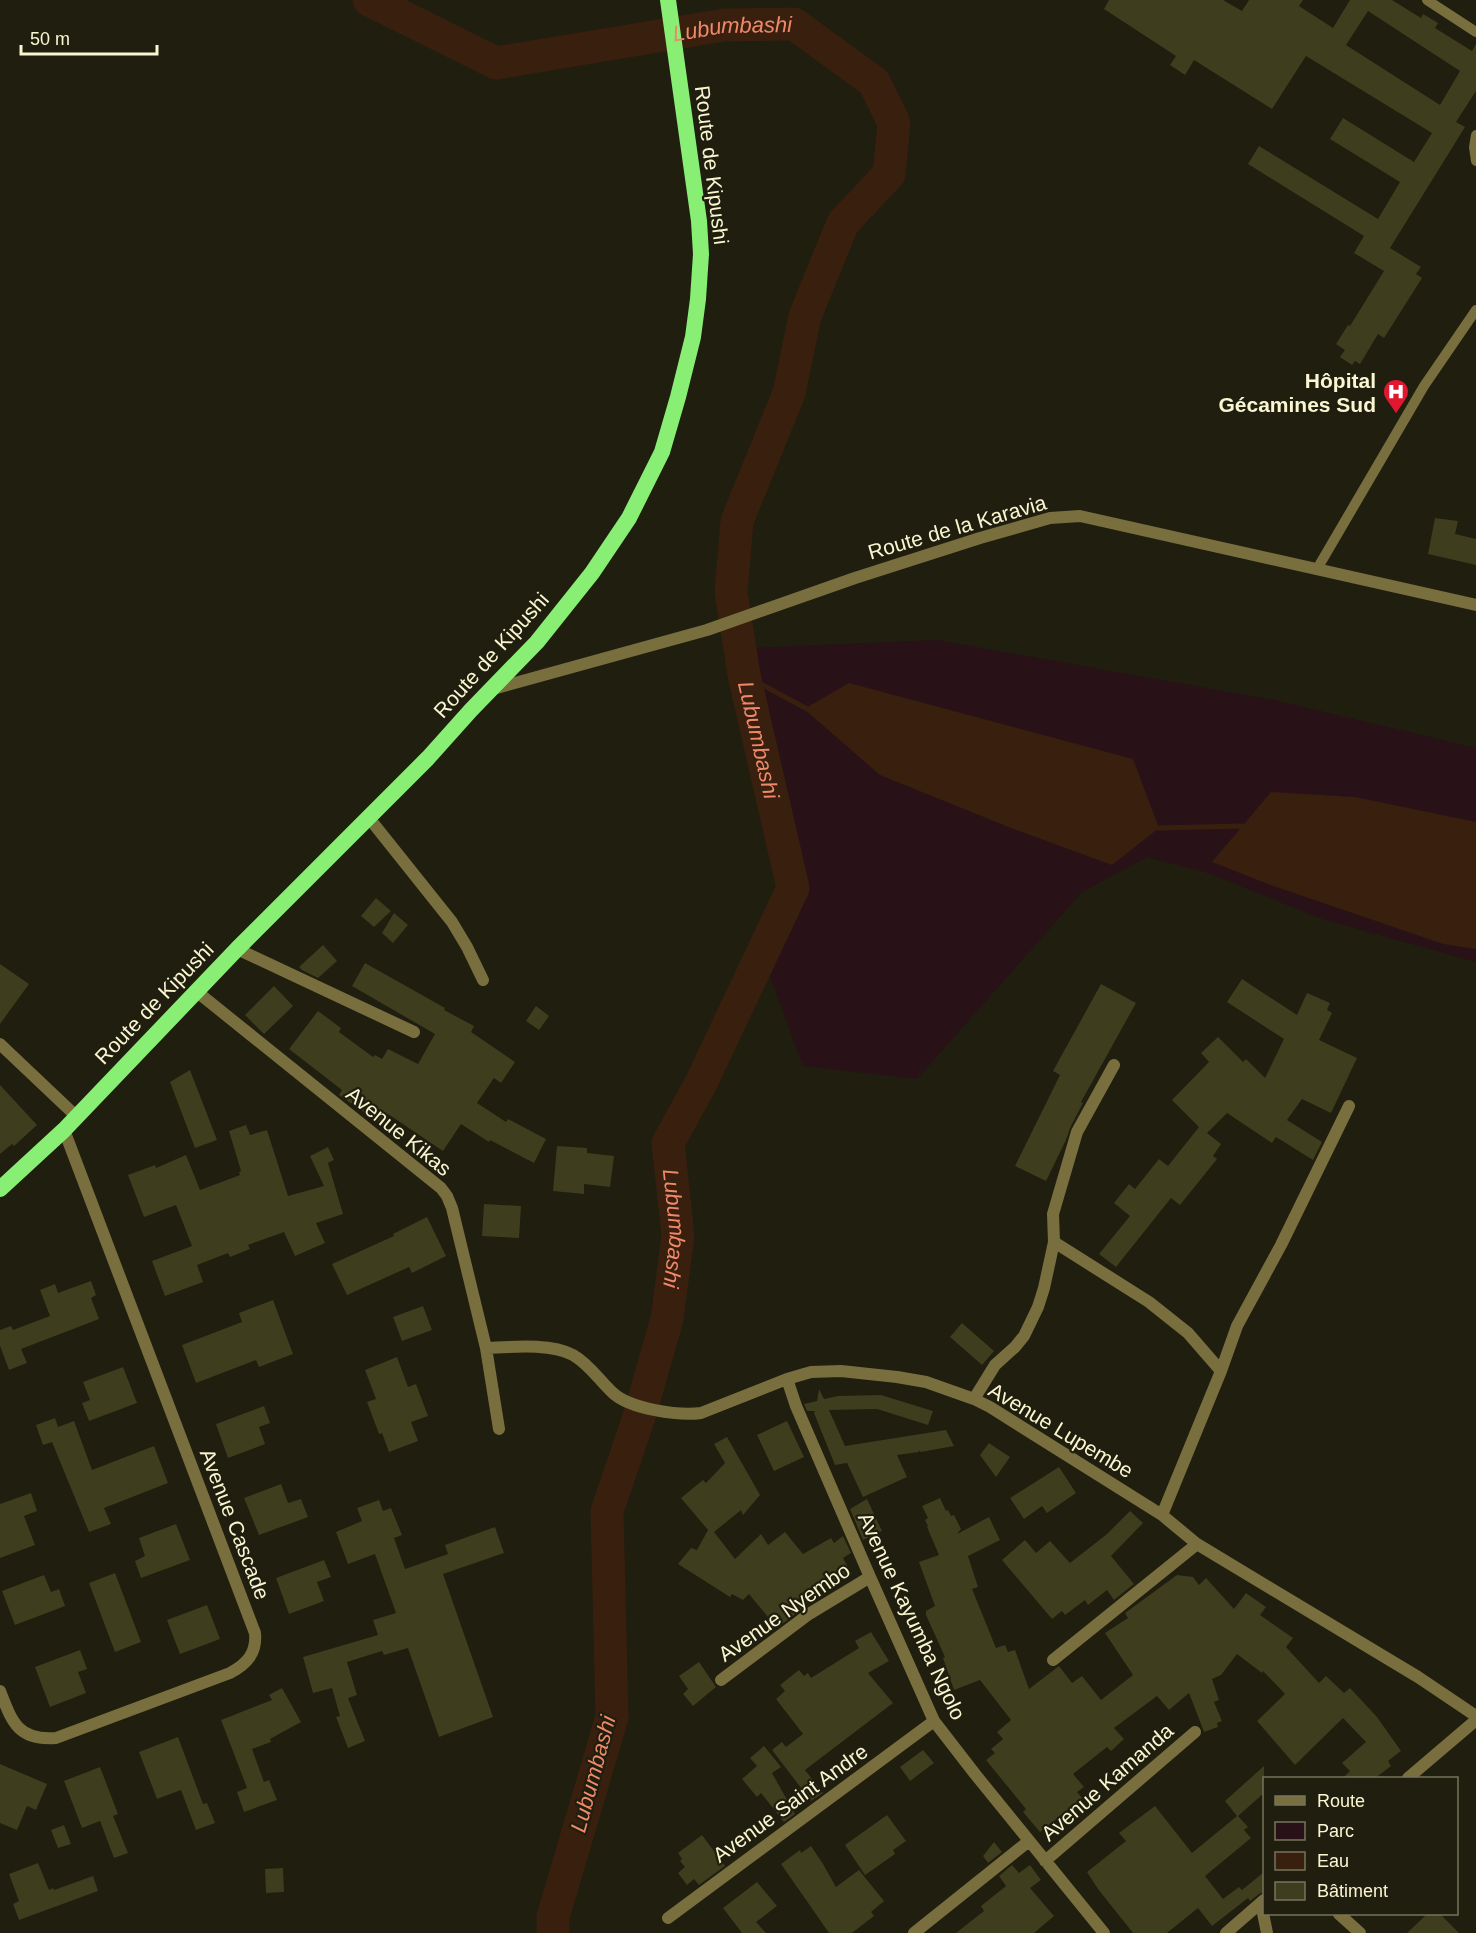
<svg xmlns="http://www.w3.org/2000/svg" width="1476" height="1933" viewBox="0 0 1476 1933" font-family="Helvetica,sans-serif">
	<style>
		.green { fill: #281218 }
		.water { fill: #391f0e }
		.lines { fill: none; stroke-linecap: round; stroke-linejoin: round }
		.stream { stroke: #391f0e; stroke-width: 5 }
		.river { stroke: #391f0e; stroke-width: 33 }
		.building { fill: #3e3d1d; fill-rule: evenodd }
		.service { stroke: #796e3e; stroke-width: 10 }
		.minor { stroke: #796e3e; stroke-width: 12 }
		.tertiary { stroke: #796e3e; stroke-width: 12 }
		.trunk { stroke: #88ee74; stroke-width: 16 }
		.labels { text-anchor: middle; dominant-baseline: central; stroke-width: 4.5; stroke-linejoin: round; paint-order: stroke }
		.street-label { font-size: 21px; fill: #faf6d1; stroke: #1f1e0f }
		.poi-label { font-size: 21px; font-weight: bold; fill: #faf6d1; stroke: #1f1e0f; text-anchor: end }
		.water-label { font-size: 22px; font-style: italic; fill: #f0896a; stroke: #1f1e0f }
	</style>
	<rect width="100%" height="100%" fill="#1f1e0f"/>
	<path class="green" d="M 937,640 L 1274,700 L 1476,748 L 1476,962 L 1322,919 L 1208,873 L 1147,857 L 1082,892 L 917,1079 L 803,1066 L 767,968 L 798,891 L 763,759 L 750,648 Z"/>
	<path class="water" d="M 849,683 L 1133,759 L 1159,828 L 1112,865 L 1011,828 L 880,775 L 804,709 Z
		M 1271,792 L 1355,797 L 1476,822 L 1476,949 L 1443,944 L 1268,884 L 1212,862 Z"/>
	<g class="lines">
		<path class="stream" d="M 744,675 L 809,710
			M 1153,826 L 1159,828 L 1243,826 L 1248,828"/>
		<path class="river" id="s1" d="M 369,0 L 496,63 L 724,25 L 794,24 L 874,82 L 894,123 L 889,174 L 843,223 L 805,316 L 789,393 L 737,521 L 731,592 L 744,675 L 793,888 L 701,1083 L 668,1143 L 678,1236 L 667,1319 L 639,1417 L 607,1511 L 612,1717 L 553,1917 L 553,1933"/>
	</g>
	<path class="building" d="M 1109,0 L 1223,0 L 1242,11 L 1249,0 L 1303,0 L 1299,6 L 1333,28 L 1350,0 L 1392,0 L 1421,18 L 1423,14 L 1438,23 L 1435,28 L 1472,51 L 1476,44 L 1476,91 L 1456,122 L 1465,127 L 1390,248 L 1421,267 L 1416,274 L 1422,278 L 1384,338 L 1378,334 L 1360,364 L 1355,361 L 1352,365 L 1340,357 L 1345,350 L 1336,344 L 1348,325 L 1350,326 L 1384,271 L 1354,253 L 1364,236 L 1248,164 L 1259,146 L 1378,219 L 1400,182 L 1330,139 L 1343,118 L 1414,162 L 1432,133 L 1306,56 L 1272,109 L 1194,60 L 1185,75 L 1170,65 L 1176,56 L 1104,9 ZM 1368,11 L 1460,71 L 1440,105 L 1346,45 Z
		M 1435,518 L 1458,521 L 1455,534 L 1476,539 L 1476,565 L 1428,554 Z
		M 376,898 L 391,911 L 374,927 L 361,916 Z
		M 394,913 L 408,925 L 393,943 L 382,933 Z
		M 323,945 L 337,961 L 318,978 L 302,970 L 299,967 Z
		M 365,963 L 445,1008 L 444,1010 L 474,1026 L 471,1032 L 515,1062 L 501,1083 L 494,1078 L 477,1103 L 506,1122 L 508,1119 L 546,1139 L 534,1163 L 490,1140 L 489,1142 L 461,1124 L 443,1151 L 388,1114 L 381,1124 L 339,1095 L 342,1090 L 289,1049 L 318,1011 L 341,1028 L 339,1032 L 373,1057 L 375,1055 L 382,1059 L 388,1049 L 418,1064 L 435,1034 L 352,986 Z
		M 0,964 L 29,984 L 0,1024 Z
		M 1242,979 L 1297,1015 L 1307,993 L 1330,1003 L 1327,1010 L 1332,1013 L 1319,1040 L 1357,1058 L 1331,1113 L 1302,1099 L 1287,1120 L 1322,1142 L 1313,1160 L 1276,1137 L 1272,1143 L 1227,1113 L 1207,1133 L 1221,1144 L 1213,1156 L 1217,1159 L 1180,1205 L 1171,1198 L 1116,1267 L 1099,1254 L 1130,1216 L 1114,1203 L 1129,1184 L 1135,1189 L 1159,1159 L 1168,1166 L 1199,1127 L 1172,1100 L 1209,1062 L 1201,1053 L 1218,1037 L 1243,1062 L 1246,1059 L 1265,1078 L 1284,1039 L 1227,1002 Z
		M 1101,984 L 1136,1003 L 1081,1102 L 1083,1103 L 1070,1128 L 1066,1140 L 1046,1181 L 1015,1166 L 1060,1075 L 1053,1071 Z
		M 274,986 L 293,1006 L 264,1034 L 245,1015 Z
		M 536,1006 L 549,1016 L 539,1030 L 526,1021 Z
		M 190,1070 L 217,1140 L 195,1148 L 170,1082 Z
		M 0,1085 L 37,1125 L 14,1146 L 12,1144 L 0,1154 Z
		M 246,1125 L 250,1135 L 267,1130 L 288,1196 L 324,1186 L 310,1156 L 328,1147 L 334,1160 L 328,1163 L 343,1214 L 316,1223 L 325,1243 L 295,1256 L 284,1232 L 248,1245 L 250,1249 L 230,1257 L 228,1253 L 197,1265 L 203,1282 L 165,1296 L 152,1261 L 192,1246 L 176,1205 L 144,1217 L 128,1175 L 155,1165 L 156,1168 L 186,1155 L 200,1190 L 240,1175 L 239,1172 L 241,1171 L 229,1131 Z
		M 557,1146 L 587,1148 L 587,1153 L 614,1156 L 610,1187 L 584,1184 L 584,1194 L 553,1191 Z
		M 484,1204 L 521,1206 L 519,1238 L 482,1236 Z
		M 427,1217 L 446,1256 L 412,1273 L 409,1267 L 347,1295 L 332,1264 L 394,1236 L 393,1234 Z
		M 91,1281 L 96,1295 L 91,1298 L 99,1319 L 21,1349 L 27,1363 L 9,1370 L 0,1346 L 0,1330 L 11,1326 L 13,1330 L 50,1316 L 40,1290 L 55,1284 L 58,1293 Z
		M 273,1300 L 293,1354 L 259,1367 L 256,1360 L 196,1383 L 182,1345 L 242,1322 L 239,1313 Z
		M 423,1306 L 432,1330 L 402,1341 L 393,1317 Z
		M 962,1323 L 994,1351 L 982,1365 L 950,1337 Z
		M 397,1357 L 408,1387 L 416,1384 L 428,1416 L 411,1422 L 418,1441 L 389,1452 L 382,1433 L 379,1434 L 367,1402 L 376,1399 L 365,1370 Z
		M 123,1367 L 137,1403 L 89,1421 L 82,1403 L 90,1400 L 83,1382 Z
		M 819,1389 L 824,1399 L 838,1396 L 881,1395 L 933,1411 L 928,1425 L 877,1409 L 829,1410 L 845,1446 L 946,1430 L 954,1446 L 921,1452 L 918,1450 L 919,1452 L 897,1455 L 907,1477 L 863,1497 L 847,1463 L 835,1465 L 814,1413 L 815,1411 L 807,1411 L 804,1404 L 817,1401 Z
		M 264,1406 L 270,1423 L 259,1427 L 265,1444 L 228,1458 L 216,1424 Z
		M 55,1418 L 58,1427 L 74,1421 L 92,1470 L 154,1446 L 168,1483 L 104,1508 L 111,1524 L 89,1532 L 52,1442 L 43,1445 L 36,1425 Z
		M 787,1421 L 804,1457 L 774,1471 L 757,1435 Z
		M 727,1437 L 760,1495 L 743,1515 L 741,1510 L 714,1532 L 735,1559 L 761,1534 L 768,1545 L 785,1532 L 803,1554 L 831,1538 L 834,1543 L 843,1536 L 851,1553 L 843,1558 L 852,1574 L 803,1605 L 804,1607 L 777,1628 L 749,1594 L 743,1600 L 732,1594 L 730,1597 L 678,1564 L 691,1548 L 697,1550 L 708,1530 L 681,1498 L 703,1480 L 706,1483 L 725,1463 L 714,1444 Z
		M 989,1443 L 1010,1457 L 996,1477 L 980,1455 Z
		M 1059,1467 L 1076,1493 L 1047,1513 L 1042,1506 L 1024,1519 L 1010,1498 Z
		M 281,1484 L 288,1503 L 301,1499 L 308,1517 L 259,1535 L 244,1498 Z
		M 31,1493 L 37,1511 L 24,1516 L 35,1545 L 0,1558 L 0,1504 Z
		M 940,1498 L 946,1511 L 948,1510 L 951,1516 L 954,1515 L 961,1529 L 957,1534 L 989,1517 L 1000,1540 L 968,1556 L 978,1587 L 972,1589 L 996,1648 L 1005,1645 L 1008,1652 L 1015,1650 L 1029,1689 L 1059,1666 L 1072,1683 L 1082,1676 L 1101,1700 L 1133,1675 L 1105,1633 L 1128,1618 L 1125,1613 L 1177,1575 L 1193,1577 L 1199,1585 L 1206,1578 L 1234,1609 L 1246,1593 L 1266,1607 L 1260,1615 L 1293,1638 L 1286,1647 L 1319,1683 L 1326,1676 L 1344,1693 L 1350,1688 L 1377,1717 L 1401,1751 L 1388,1761 L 1391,1766 L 1374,1779 L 1342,1779 L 1350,1771 L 1342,1763 L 1366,1742 L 1343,1718 L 1295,1765 L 1257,1721 L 1285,1694 L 1263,1671 L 1262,1673 L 1237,1654 L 1221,1675 L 1212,1679 L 1219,1700 L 1214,1702 L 1222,1721 L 1217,1723 L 1218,1727 L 1204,1732 L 1189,1693 L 1169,1710 L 1157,1696 L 1114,1728 L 1124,1739 L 1111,1751 L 1107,1747 L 1073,1774 L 1084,1787 L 1077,1792 L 1082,1798 L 1040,1832 L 1023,1812 L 1026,1809 L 986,1760 L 995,1753 L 991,1749 L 1003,1739 L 997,1732 L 1011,1720 L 980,1680 L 954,1690 L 943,1658 L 945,1657 L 926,1615 L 926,1611 L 935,1606 L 919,1562 L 939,1555 L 927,1527 L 928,1526 L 925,1520 L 928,1518 L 922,1506 Z
		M 867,1499 L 882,1531 L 863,1540 L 850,1509 Z
		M 379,1500 L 383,1511 L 391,1508 L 402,1535 L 394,1538 L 405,1569 L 448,1554 L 445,1545 L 495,1527 L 504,1553 L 443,1574 L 493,1717 L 439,1737 L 408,1648 L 384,1655 L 382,1651 L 347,1662 L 357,1695 L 348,1698 L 365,1741 L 348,1748 L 336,1717 L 340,1716 L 332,1688 L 313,1693 L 303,1657 L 378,1635 L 373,1620 L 396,1613 L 375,1554 L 348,1564 L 336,1532 L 362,1521 L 357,1508 Z
		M 1130,1511 L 1143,1523 L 1111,1556 L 1134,1584 L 1114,1600 L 1107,1590 L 1088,1605 L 1085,1600 L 1065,1615 L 1062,1611 L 1052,1619 L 1002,1560 L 1025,1540 L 1036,1553 L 1050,1541 L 1070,1563 L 1107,1534 Z
		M 176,1524 L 190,1560 L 141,1578 L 135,1561 L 145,1556 L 139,1538 Z
		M 324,1560 L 331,1577 L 317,1582 L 324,1601 L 289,1614 L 276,1578 Z
		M 115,1573 L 141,1642 L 115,1652 L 89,1583 Z
		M 44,1575 L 51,1592 L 59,1589 L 65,1606 L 15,1625 L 2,1591 Z
		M 207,1605 L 220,1639 L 180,1654 L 167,1620 Z
		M 871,1632 L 889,1661 L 868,1673 L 893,1703 L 805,1770 L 823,1793 L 811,1801 L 772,1750 L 782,1742 L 786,1747 L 803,1734 L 776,1699 L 785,1691 L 780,1685 L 799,1670 L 804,1676 L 808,1673 L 811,1678 L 859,1648 L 855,1641 Z
		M 80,1650 L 87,1669 L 78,1672 L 86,1693 L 50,1707 L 35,1667 Z
		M 699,1662 L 716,1687 L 693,1706 L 683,1694 L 688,1689 L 679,1676 Z
		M 282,1688 L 301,1722 L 270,1739 L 271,1742 L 252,1749 L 264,1782 L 269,1780 L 277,1800 L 244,1812 L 237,1792 L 247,1788 L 221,1720 L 272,1700 L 269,1695 Z
		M 178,1737 L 203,1804 L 207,1803 L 215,1823 L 196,1830 L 181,1790 L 157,1799 L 139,1752 Z
		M 764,1746 L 781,1767 L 772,1773 L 795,1814 L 784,1822 L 761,1793 L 757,1797 L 742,1779 L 757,1766 L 750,1758 Z
		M 923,1750 L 934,1763 L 910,1781 L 900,1767 Z
		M 0,1764 L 47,1784 L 36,1810 L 27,1806 L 17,1830 L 0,1823 Z
		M 1264,1766 L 1264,1793 L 1238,1816 L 1248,1827 L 1244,1830 L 1251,1838 L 1205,1876 L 1223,1899 L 1239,1887 L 1242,1890 L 1264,1872 L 1264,1892 L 1259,1894 L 1250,1901 L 1248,1898 L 1212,1926 L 1198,1908 L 1167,1933 L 1133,1933 L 1098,1889 L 1087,1872 L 1126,1841 L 1119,1833 L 1155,1806 L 1192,1853 L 1237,1816 L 1225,1801 Z
		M 100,1767 L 118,1814 L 113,1816 L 128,1853 L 114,1858 L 100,1821 L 82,1828 L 64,1781 Z
		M 887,1815 L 906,1841 L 893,1850 L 895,1854 L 865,1875 L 845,1845 Z
		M 64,1825 L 71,1844 L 58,1848 L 51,1830 Z
		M 702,1835 L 725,1866 L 699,1885 L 694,1879 L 687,1885 L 678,1873 L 685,1867 L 680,1861 L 682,1859 L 678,1853 Z
		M 994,1842 L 1002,1852 L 988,1863 L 983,1856 Z
		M 811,1846 L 823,1864 L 836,1887 L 859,1870 L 884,1901 L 871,1912 L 874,1916 L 852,1933 L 829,1933 L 781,1864 L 800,1850 L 801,1853 Z
		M 38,1863 L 49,1890 L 53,1888 L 54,1890 L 93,1876 L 98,1891 L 19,1920 L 13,1904 L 19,1901 L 9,1874 Z
		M 1012,1865 L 1019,1873 L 1030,1865 L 1041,1880 L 1030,1888 L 1054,1916 L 1034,1933 L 956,1933 L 984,1911 L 981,1906 L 1006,1886 L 999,1876 Z
		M 283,1868 L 284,1892 L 266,1893 L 265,1869 Z
		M 757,1882 L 777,1906 L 756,1922 L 766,1933 L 742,1933 L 723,1908 Z
		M 1427,1914 L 1440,1914 L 1459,1933 L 1407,1933 Z"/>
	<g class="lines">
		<path class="service" d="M 1427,0 L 1476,32
			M 1476,135 L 1474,147 L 1476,161
			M 1317,569 L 1424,386 L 1476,310"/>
		<path class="minor" d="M 493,689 L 707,630 L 855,578 L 980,538 L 1050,518 L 1080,516 L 1476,605
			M 369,818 L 452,922 L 467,947 L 483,980
			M 237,949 L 414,1032
			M 196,991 L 441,1188 L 447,1196 L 452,1208 L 486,1348 L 499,1429
			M 0,1044 L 76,1116
			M 1054,1242 L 1149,1302 L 1188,1333 L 1221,1371
			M 486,1348 C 511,1347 550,1343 573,1355 C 589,1364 600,1381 613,1393 C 630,1409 679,1416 701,1413 L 787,1379 L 811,1372 L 841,1371 L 897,1377 L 926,1382 L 974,1399 L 990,1407 L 1162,1515 L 1197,1544 L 1418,1677 L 1476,1716
			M 787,1379 L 796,1406 L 870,1577 L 934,1721 L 975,1774 L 1104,1933
			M 974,1399 L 995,1365 L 1015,1347 L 1024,1336 L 1038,1307 L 1044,1288 L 1054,1242 L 1053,1214 L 1077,1132 L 1114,1065
			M 1162,1515 L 1221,1371 L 1237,1326 L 1281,1245 L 1349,1106
			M 1053,1660 L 1197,1544
			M 721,1680 L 809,1614 L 870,1577
			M 0,1691 C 12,1722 18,1741 56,1738 L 230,1673 C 247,1664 257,1653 255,1633 L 64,1130
			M 1045,1861 L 1195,1732
			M 1261,1903 L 1267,1933
			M 1339,1914 L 1360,1933
			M 668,1918 L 934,1721
			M 914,1933 L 1029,1841"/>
		<path class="tertiary" d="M 1408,1778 L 1476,1720
			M 1226,1933 L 1264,1900"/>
		<path class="trunk" d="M 0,1189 L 64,1130 L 237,949 L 428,758 L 471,710 L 537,642 L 592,573 L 629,518 L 662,452 L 678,397 L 693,337 L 698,299 L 701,254 L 699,221 L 668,0"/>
	</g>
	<defs>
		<symbol id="hospital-pin" viewBox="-11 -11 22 30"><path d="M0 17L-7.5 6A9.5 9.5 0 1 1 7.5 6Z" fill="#e11730" stroke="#1f1e0f"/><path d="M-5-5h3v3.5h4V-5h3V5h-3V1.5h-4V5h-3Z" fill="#fff"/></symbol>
	</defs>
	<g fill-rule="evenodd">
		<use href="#hospital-pin" x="1381" y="377" width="30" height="40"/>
	</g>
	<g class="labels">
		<g class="street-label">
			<text transform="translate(712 165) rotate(83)">Route de Kipushi</text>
			<text transform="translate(957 527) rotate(-16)">Route de la Karavia</text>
			<text transform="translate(491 655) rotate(-48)">Route de Kipushi</text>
			<text transform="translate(154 1003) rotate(-46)">Route de Kipushi</text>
			<text transform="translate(399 1131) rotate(39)">Avenue Kikas</text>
			<text transform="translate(1061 1430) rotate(31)">Avenue Lupembe</text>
			<text transform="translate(235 1524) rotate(69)">Avenue Cascade</text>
			<text transform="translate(784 1612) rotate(-35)">Avenue Nyembo</text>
			<text transform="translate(912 1616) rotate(65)">Avenue Kayumba Ngolo</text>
			<text transform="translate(1107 1782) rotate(-41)">Avenue Kamanda</text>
			<text transform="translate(790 1803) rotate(-36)">Avenue Saint Andre</text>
		</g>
		<g class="poi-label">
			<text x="1376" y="380">Hôpital<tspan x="1376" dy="24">Gécamines Sud</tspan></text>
		</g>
		<g class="water-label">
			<text stroke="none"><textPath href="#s1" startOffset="381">Lubumbashi</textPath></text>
			<text stroke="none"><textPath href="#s1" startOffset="1245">Lubumbashi</textPath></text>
			<text stroke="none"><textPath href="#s1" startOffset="1767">Lubumbashi</textPath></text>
			<text transform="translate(593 1774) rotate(-75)">Lubumbashi</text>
		</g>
	</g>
	<rect x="1263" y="1777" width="195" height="138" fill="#1f1e0f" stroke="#77745d" stroke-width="1.5"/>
	<rect x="1275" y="1796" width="30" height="9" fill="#796e3e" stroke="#77745d" stroke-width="1.5"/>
	<text x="1317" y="1807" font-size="18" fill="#faf6d1">Route</text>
	<rect x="1275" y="1822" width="30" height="18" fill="#281218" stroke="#77745d" stroke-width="1.5"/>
	<text x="1317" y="1837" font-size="18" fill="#faf6d1">Parc</text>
	<rect x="1275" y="1852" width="30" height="18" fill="#391f0e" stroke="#77745d" stroke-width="1.5"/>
	<text x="1317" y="1867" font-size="18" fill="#faf6d1">Eau</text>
	<rect x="1275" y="1882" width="30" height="18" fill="#3e3d1d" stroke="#77745d" stroke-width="1.5"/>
	<text x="1317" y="1897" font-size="18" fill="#faf6d1">Bâtiment</text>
	<path d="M21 45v9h136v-9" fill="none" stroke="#faf6d1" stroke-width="3"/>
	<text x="30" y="45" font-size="18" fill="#faf6d1" stroke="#1f1e0f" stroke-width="4.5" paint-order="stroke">50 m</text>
</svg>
